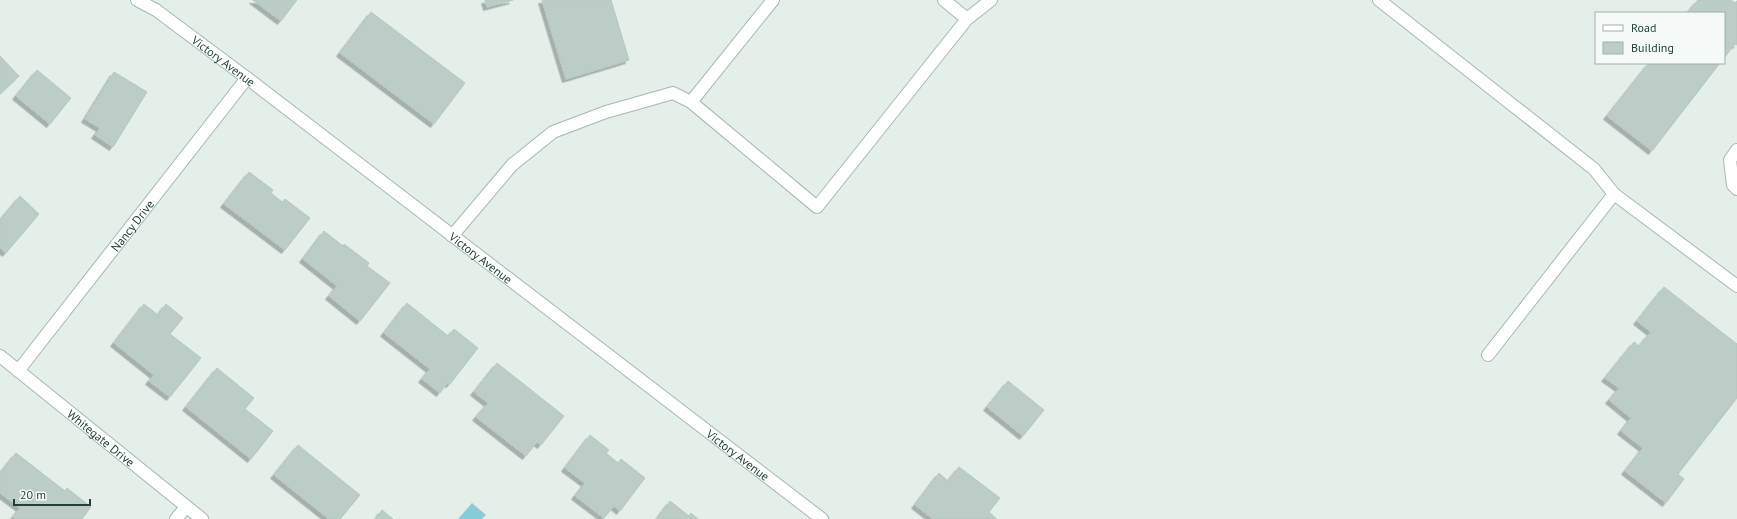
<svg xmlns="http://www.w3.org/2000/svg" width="1737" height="519" viewBox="0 0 1737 519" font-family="'PT Sans',sans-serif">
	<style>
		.water { fill: #87cdd9 }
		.building { fill: #bbcdc6; stroke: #b5c9c1; filter: url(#shadow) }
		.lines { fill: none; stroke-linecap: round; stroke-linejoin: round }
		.service-casing { stroke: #a6b8b1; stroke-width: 14 }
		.minor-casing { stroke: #a6b8b1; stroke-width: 14 }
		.service { stroke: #fff; stroke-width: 12 }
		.minor { stroke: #fff; stroke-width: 12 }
		.labels { text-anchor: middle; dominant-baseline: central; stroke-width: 3; stroke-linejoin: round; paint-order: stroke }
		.street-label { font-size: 12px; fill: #214239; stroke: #f5faf8 }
	</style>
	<defs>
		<filter id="shadow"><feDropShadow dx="-3.5" dy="3.5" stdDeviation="0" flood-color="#0004"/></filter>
	</defs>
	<rect width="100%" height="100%" fill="#e4efea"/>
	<path class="water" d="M 472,503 L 486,515 L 482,519 L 458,519 Z"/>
	<path class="building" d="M 253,0 L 297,0 L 281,21 Z
		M 485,0 L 513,0 L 487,7 Z
		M 542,0 L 611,0 L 629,60 L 566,79 Z
		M 1698,0 L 1731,0 L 1735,3 L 1737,1 L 1737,45 L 1735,44 L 1724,58 L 1724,13 L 1687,13 Z
		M 371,12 L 465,83 L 434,124 L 340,53 Z
		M 0,56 L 19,76 L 0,94 Z
		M 1649,63 L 1720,63 L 1652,151 L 1607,116 Z
		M 37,70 L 71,98 L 50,124 L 16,96 Z
		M 114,72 L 147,92 L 113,147 L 95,135 L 100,128 L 85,119 Z
		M 249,172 L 273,190 L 271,193 L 282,202 L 285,199 L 310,218 L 285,250 L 224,204 Z
		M 20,196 L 39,214 L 6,253 L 0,248 L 0,220 Z
		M 324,231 L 343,246 L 344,244 L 369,263 L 367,266 L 390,283 L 360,321 L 329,296 L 337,286 L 303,259 Z
		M 1664,287 L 1737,344 L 1737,398 L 1678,474 L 1684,479 L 1666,503 L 1625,471 L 1643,448 L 1621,431 L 1631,418 L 1609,400 L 1619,388 L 1605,378 L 1634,342 L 1639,346 L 1651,332 L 1637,321 Z
		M 407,303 L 448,336 L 454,329 L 478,348 L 450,384 L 447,383 L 440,393 L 422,379 L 430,369 L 384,333 Z
		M 144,304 L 158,315 L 166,304 L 183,318 L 170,334 L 201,358 L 170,397 L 149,381 L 154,375 L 114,343 Z
		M 497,363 L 564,416 L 541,445 L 537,442 L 526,456 L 476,417 L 488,403 L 474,392 Z
		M 217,368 L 254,398 L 245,409 L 273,431 L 251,459 L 186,407 Z
		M 1008,381 L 1044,410 L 1023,436 L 987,407 Z
		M 590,435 L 609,450 L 606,453 L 618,463 L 621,459 L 645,478 L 620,511 L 614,506 L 604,518 L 575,496 L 585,483 L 565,468 Z
		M 298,445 L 360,495 L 340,519 L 329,519 L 274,475 Z
		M 16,453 L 65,491 L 67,488 L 91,507 L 82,519 L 15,519 L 13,517 L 20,508 L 0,493 L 0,473 Z
		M 959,467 L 1000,498 L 989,512 L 997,519 L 933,519 L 915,505 L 939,473 L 948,481 Z
		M 670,501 L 689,516 L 691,513 L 698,519 L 657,519 Z
		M 382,510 L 393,519 L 376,519 Z"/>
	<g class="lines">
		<defs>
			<path id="service" d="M 1379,0 L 1594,169 L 1614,194
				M 967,19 L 991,0
				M 691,102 L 773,0
				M 1737,150 L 1730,160 L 1733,185 L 1737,189
				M 452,236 L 512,165 L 553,132 L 606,112 L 673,93 L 691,102 L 817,207 L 967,19 L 944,0
				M 1488,355 L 1614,194 L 1737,286"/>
			<g id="minor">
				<path id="s1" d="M 137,0 L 156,10 L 247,78 L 822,519"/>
				<path id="s2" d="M 0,356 L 202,519"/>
				<path id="s3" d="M 18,371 L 247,78"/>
				<path d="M 176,519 L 186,507"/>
			</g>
		</defs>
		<use href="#service" class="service-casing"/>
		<use href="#minor" class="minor-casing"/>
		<use href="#service" class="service"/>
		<use href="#minor" class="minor"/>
	</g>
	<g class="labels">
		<g class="street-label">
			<text stroke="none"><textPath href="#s1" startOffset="106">Victory Avenue</textPath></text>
			<text stroke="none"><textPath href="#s3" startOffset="185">Nancy Drive</textPath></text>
			<text stroke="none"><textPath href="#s1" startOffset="430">Victory Avenue</textPath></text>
			<text stroke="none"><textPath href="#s2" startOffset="130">Whitegate Drive</textPath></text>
			<text stroke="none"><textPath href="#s1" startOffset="754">Victory Avenue</textPath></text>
		</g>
	</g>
	<rect x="1595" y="12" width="130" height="52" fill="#f5faf8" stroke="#a0b0ac"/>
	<rect x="1603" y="25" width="20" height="6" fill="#ffffff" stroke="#a0b0ac"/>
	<text x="1631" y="32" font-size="12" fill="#214239">Road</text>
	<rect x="1603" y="42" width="20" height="12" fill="#bbcdc6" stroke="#a0b0ac"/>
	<text x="1631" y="52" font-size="12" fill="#214239">Building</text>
	<path d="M14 499v6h76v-6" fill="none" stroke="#214239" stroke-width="2"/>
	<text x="20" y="499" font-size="12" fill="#214239" stroke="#f5faf8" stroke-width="3" paint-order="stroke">20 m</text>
</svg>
